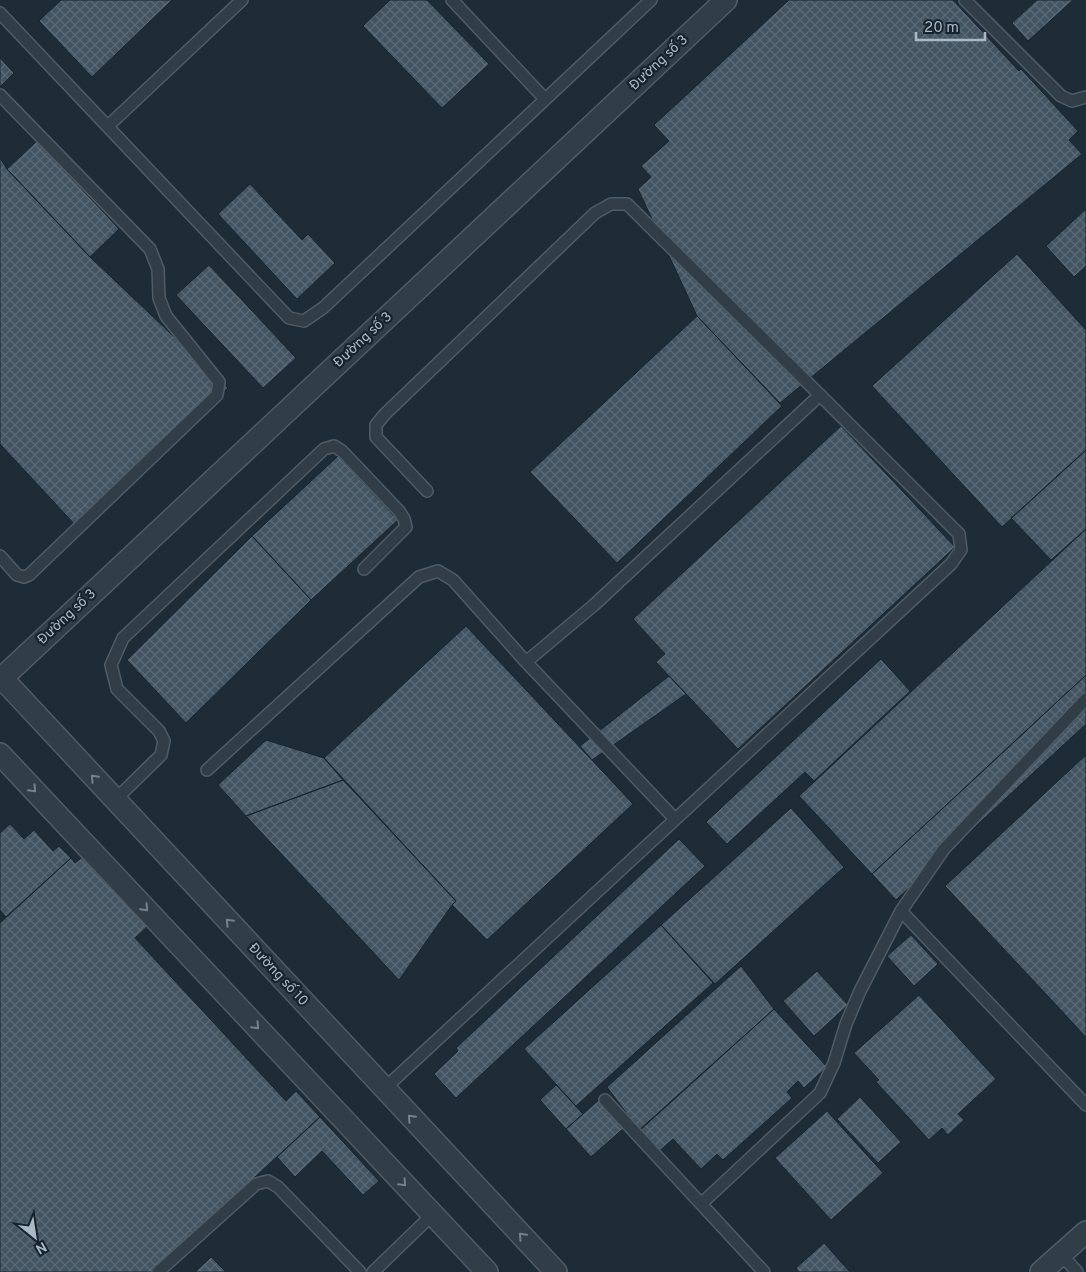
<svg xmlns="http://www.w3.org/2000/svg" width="1086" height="1272" viewBox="0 0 1086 1272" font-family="Overpass,sans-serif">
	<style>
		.building { fill: url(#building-cross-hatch); stroke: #19252f }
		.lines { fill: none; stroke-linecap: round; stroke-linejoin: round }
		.lane-casing { stroke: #4f5c67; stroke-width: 14 }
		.street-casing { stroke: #4f5c67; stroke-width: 24 }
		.lane { stroke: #313e48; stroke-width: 11 }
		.street { stroke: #313e48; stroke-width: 21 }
		.oneway { stroke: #74828d }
		.labels { text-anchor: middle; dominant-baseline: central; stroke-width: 4.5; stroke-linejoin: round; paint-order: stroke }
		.street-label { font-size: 14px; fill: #abb9c6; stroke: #17232d }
	</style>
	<defs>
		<pattern id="building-cross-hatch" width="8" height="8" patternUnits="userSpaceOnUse" patternTransform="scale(1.25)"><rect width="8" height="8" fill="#435462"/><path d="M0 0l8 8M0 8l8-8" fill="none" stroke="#5b6a77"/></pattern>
	</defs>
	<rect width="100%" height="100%" fill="#1e2c38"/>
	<path class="building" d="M 61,0 L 172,0 L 92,77 L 39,21 Z
		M 390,0 L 427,0 L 489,64 L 442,108 L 363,26 Z
		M 789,0 L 953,0 L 1019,71 L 1021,69 L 1078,131 L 1069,140 L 1082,154 L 780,403 L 697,316 L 638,189 L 651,177 L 641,166 L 669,141 L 654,125 Z
		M 1037,0 L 1073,0 L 1028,41 L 1012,23 Z
		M 0,58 L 14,73 L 0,87 Z
		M 37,141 L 119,229 L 90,257 L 7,169 Z
		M 0,158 L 7,169 L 90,257 L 228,388 L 78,528 L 0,444 Z
		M 250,184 L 302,240 L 308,234 L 335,263 L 297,299 L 218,214 Z
		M 1086,209 L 1086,266 L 1074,277 L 1046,246 Z
		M 1017,254 L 1086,330 L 1086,450 L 1002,527 L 872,386 Z
		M 209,265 L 296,358 L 263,388 L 176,295 Z
		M 697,316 L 782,406 L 617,563 L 530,472 Z
		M 841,426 L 955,547 L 738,749 L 656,662 L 665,654 L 633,619 Z
		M 1086,450 L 1086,529 L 1051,560 L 1011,518 Z
		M 338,456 L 398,520 L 311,600 L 252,536 Z
		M 1086,529 L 1086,675 L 872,874 L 799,796 Z
		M 252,536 L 311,600 L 186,723 L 127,660 Z
		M 466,626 L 633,804 L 487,940 L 452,905 L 456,901 L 324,758 Z
		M 881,659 L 910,691 L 814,781 L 805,772 L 727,844 L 706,822 Z
		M 1086,675 L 1086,724 L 896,900 L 872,874 Z
		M 669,676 L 686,694 L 592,760 L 580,746 Z
		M 266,740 L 324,758 L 343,780 L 246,816 L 218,785 Z
		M 1086,755 L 1086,1037 L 945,886 Z
		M 343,780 L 456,901 L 452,905 L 399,980 L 246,816 Z
		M 791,808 L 844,867 L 715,984 L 661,925 Z
		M 10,824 L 24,839 L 34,830 L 53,851 L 59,846 L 71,858 L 6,917 L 0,910 L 0,833 Z
		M 679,839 L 705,866 L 456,1098 L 434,1074 L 458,1051 L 456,1048 Z
		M 84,856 L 149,925 L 135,938 L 286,1101 L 296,1091 L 320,1117 L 152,1272 L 0,1272 L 0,923 L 71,858 L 75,863 Z
		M 661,925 L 713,983 L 576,1106 L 524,1049 Z
		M 911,935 L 938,964 L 914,986 L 887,956 Z
		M 741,966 L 774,1009 L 639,1130 L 607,1087 Z
		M 817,971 L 848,1005 L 814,1036 L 783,1001 Z
		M 919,995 L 996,1079 L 958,1114 L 964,1120 L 948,1135 L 942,1128 L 929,1140 L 876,1082 L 879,1080 L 854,1053 Z
		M 774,1009 L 827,1067 L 804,1088 L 798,1081 L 787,1092 L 792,1098 L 723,1160 L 717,1154 L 701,1169 L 673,1139 L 657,1153 L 638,1132 Z
		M 556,1085 L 583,1114 L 566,1129 L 540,1100 Z
		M 860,1097 L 901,1142 L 878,1163 L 837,1119 Z
		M 600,1099 L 625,1127 L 591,1157 L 566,1129 Z
		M 827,1111 L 883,1173 L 831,1220 L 775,1158 Z
		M 320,1117 L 379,1181 L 363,1195 L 322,1151 L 295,1177 L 277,1157 Z
		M 824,1243 L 850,1272 L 799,1272 L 796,1268 Z
		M 211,1257 L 226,1272 L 195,1272 Z"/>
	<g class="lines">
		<defs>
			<path id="lane" d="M 452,0 L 545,99
				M 965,0 L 1061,96 L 1072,101 L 1086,97
				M 0,13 L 289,318 L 304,321 L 323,308 L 651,0
				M 0,95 L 150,249 L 158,269 L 159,298 L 166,316 L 219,382 L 217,395 L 29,575 L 24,577 L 17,575 L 0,556
				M 108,126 L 242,0
				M 526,662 L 675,819
				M 1086,699 L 944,849 L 901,911 L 1086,1105
				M 207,770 L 419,577 L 438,571 L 453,580 L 526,662 L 594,605 L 820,395
				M 115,800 L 161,755 L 164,741 L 159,731 L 117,689 L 111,665 L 123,638 L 324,449 L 334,446 L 342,451 L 399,511 L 404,519 L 406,527 L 364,569
				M 384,1089 L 951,564 L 961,550 L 959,534 L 820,395 L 627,204 L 611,204 L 595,213 L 385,414 L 376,425 L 376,437 L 427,491
				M 605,1100 L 764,1272
				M 701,1204 L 820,1093 L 834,1063 L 846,1024 L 860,991 L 901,911
				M 1061,1254 L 1077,1272
				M 158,1272 L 256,1184 L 268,1181 L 278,1187 L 360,1272
				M 373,1272 L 433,1214"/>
			<path id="street" d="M 0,676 L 556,1272
				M 0,680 L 726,0
				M 0,754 L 487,1272
				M 1041,1272 L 1086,1232"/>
		</defs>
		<use href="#lane" class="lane-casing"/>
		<use href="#street" class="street-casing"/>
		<use href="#lane" class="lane"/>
		<use href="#street" class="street"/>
	</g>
	<defs><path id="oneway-chevron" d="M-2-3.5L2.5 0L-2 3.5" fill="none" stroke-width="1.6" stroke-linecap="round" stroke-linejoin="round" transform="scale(1.25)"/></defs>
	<g class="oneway">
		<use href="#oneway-chevron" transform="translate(94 778) rotate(-133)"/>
		<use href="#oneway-chevron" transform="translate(33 789) rotate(47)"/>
		<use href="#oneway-chevron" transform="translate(145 908) rotate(47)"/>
		<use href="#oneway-chevron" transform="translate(229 922) rotate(-133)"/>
		<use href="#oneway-chevron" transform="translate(256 1026) rotate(47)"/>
		<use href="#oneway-chevron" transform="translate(411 1118) rotate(-133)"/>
		<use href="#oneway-chevron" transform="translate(403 1183) rotate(47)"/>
		<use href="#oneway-chevron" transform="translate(522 1236) rotate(-133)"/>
	</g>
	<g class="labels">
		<g class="street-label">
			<text transform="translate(659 63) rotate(-43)">Đường số 3</text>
			<text transform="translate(363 340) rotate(-43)">Đường số 3</text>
			<text transform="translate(67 617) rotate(-43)">Đường số 3</text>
			<text transform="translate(278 975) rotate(47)">Đường số 10</text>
		</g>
	</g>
	<g transform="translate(35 1237) rotate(150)" stroke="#17232d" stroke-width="4" paint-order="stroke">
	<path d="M0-4L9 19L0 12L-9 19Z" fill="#abb9c6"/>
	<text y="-8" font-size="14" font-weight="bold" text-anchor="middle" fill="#abb9c6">N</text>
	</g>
	<path d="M916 32v8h69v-8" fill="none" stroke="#abb9c6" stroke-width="2.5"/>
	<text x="924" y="32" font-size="15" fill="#abb9c6" stroke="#17232d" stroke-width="4" paint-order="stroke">20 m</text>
</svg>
